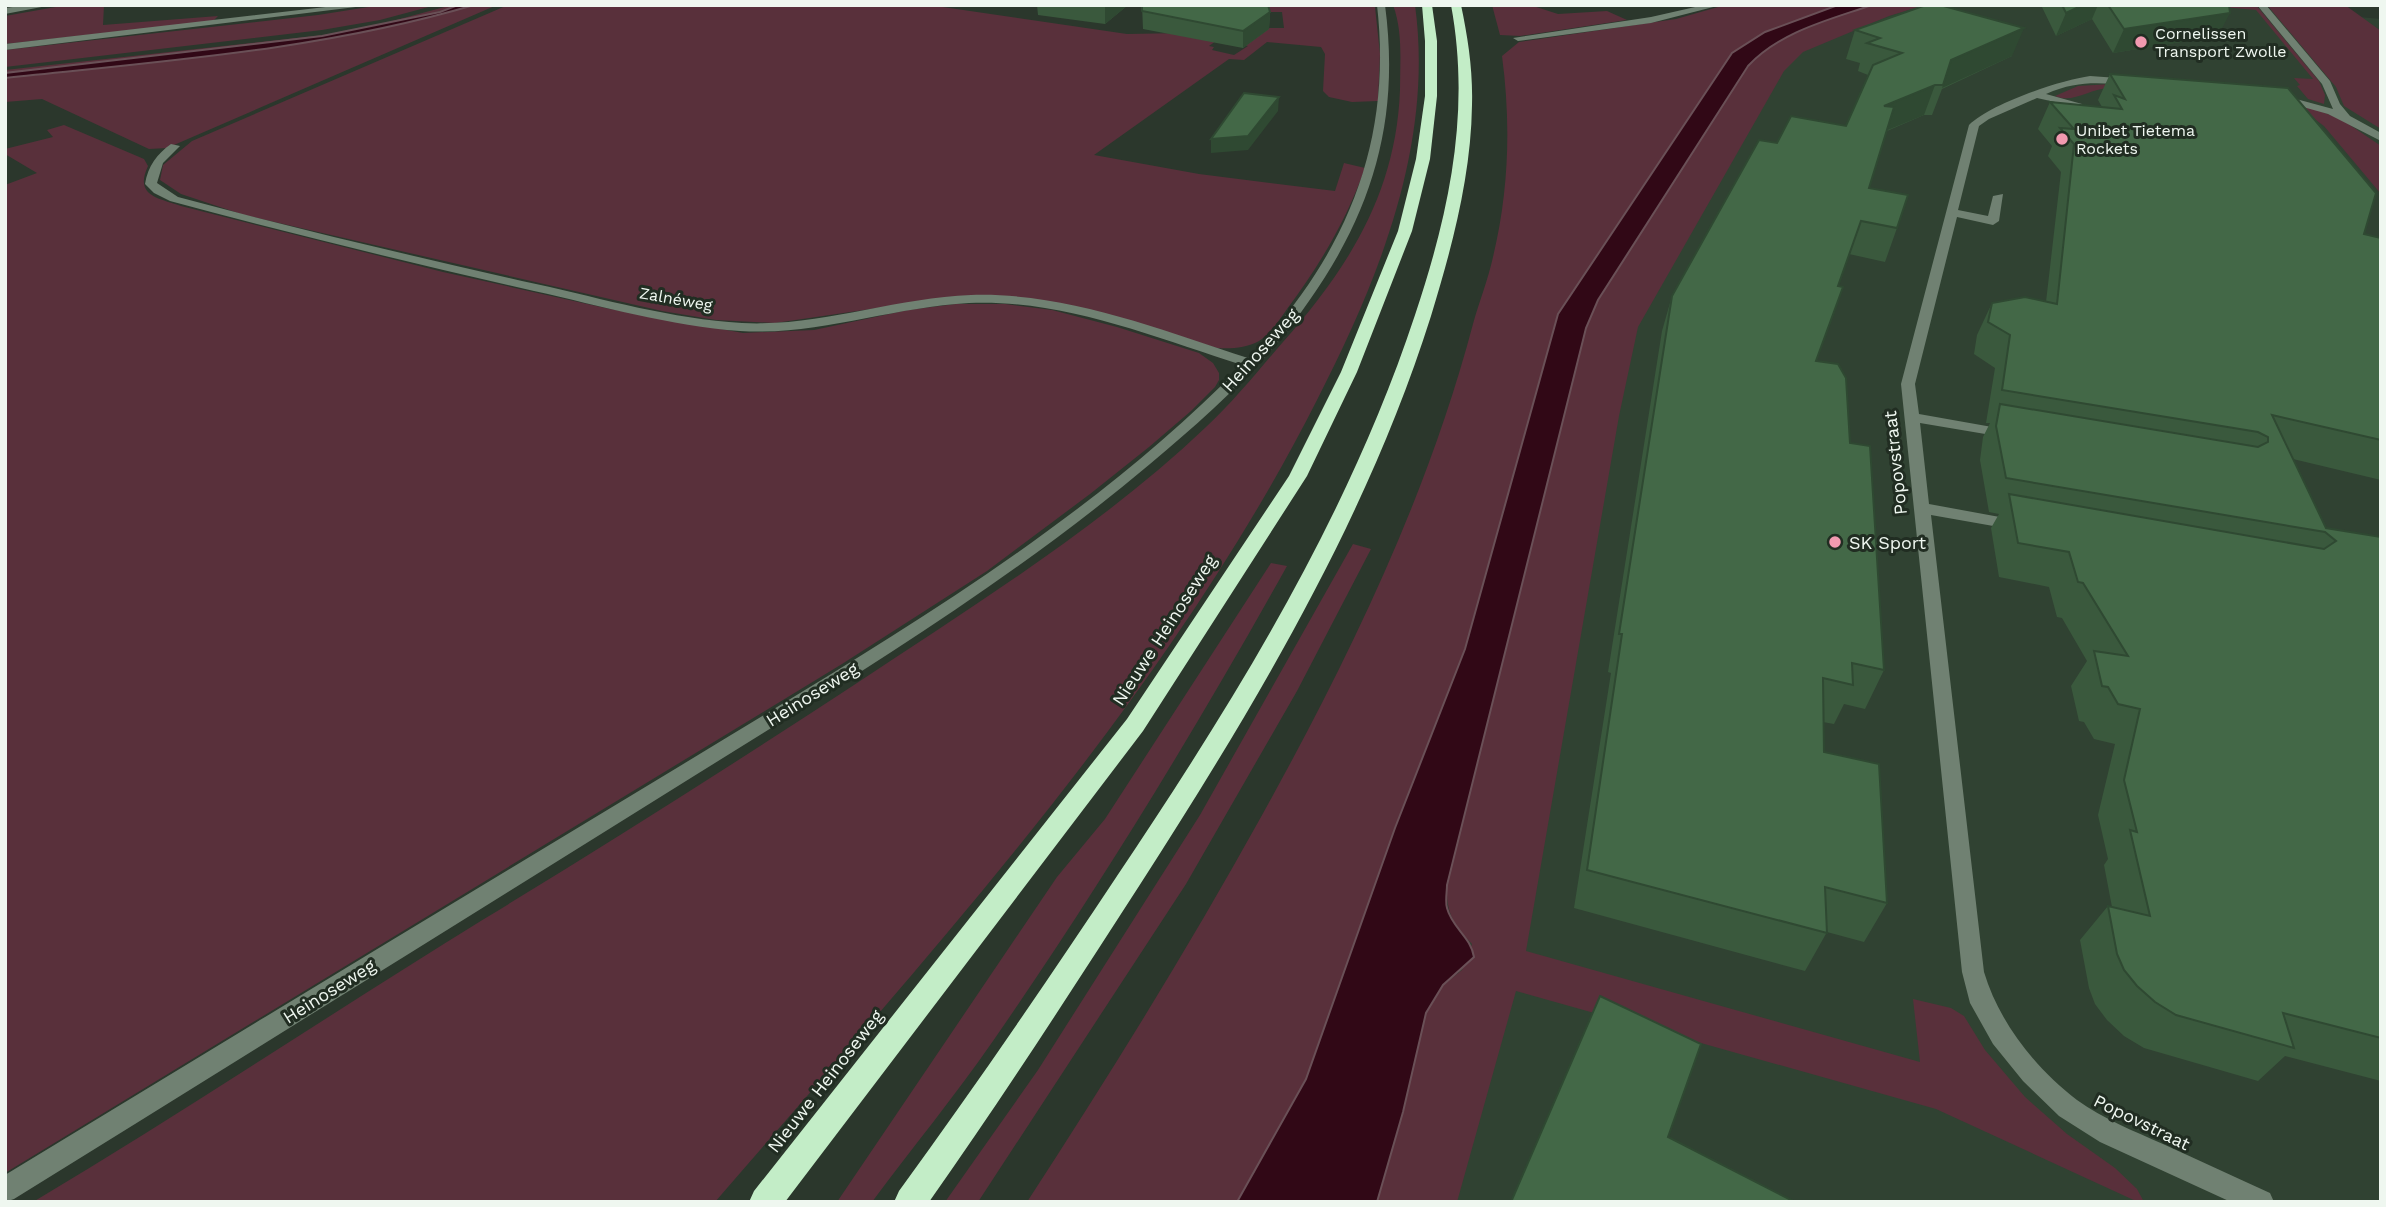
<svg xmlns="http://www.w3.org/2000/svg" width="2386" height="1207" viewBox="0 0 2386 1207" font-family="'Work Sans',sans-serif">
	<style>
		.built { fill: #304232 }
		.green { fill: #59303b }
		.water { fill: #310816; stroke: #6a5057; stroke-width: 2 }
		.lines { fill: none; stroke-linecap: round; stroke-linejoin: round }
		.minor { fill: #708172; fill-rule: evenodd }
		.highway { fill: #c3edc7; fill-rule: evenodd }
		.wall { fill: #3a593d }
		.shaded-wall { fill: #2f4932 }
		.building { fill: #436847; stroke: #2f4932; stroke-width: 2 }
		.poi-dot { fill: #f29ab0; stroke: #212d22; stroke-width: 2.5 }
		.labels { text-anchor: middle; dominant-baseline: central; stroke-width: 6; stroke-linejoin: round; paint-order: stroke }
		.far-poi-label { font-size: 16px; fill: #eff7f0; stroke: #212d22; text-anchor: start }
		.far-street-label { font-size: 16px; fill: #eff7f0; stroke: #212d22 }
		.street-label { font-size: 18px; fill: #eff7f0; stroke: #212d22 }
		.poi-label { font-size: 18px; fill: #eff7f0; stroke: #212d22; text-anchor: start }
	</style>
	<rect width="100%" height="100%" fill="#2b372c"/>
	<path class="built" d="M 1904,5 L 2224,5 L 2381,19 L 2381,1202 L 1397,1202 L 1648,269 L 1784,55 Z"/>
	<path class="green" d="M 67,5 L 104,5 L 103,25 L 218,16 L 213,21 L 5,44 L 5,16 Z
		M 381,5 L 436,5 L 380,20 L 322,30 L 5,67 L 5,50 L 318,15 Z
		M 452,5 L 458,5 C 415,21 368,28 322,36 L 5,73 L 5,70 L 324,35 L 385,23 Z
		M 474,5 L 497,5 L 167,148 L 149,149 L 42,99 L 5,102 L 5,78 C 162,60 322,50 474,5 Z
		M 508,5 L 929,5 L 1127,34 L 1185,33 L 1220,38 L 1209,46 L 1214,47 L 1212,50 L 1234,55 L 1248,46 L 1239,44 L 1247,28 L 1284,28 L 1282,12 L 1259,12 L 1258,5 L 1369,5 L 1375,7 L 1380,54 L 1378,101 L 1352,102 L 1329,97 L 1323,91 L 1325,54 L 1321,47 L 1267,42 L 1244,60 L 1229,59 L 1094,155 L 1199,174 L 1335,191 L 1344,163 L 1365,168 C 1347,219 1320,265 1287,309 C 1279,320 1271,334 1259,341 C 1246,348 1231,349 1217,348 L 1086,309 L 953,297 L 775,323 L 716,320 L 662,311 L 244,215 L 181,194 L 160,180 L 163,165 L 192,141 Z
		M 1393,5 L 1415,5 C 1434,144 1379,279 1317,400 C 1166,698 932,951 715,1202 L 33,1202 C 186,1111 333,1012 484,919 C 609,843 732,765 854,685 C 974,605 1101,527 1206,427 C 1234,401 1258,371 1283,342 C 1349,267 1396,193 1400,90 C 1400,61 1403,32 1393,5 Z
		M 1492,5 L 1530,5 L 1558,14 L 1607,11 L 1627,20 L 1520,36 L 1500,35 Z
		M 1725,5 L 1838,5 L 1765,32 L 1732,53 L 1558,314 L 1465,649 L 1395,828 L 1306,1079 L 1237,1202 L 1027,1202 C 1109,1076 1188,949 1261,817 C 1348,660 1427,498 1473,324 C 1479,302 1488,280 1493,257 C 1509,191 1511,123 1502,56 L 1519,42 L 1676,19 Z
		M 1872,5 L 1925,5 L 1889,16 L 1803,52 L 1784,71 L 1638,327 L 1619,416 L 1526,951 L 1920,1062 L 1913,999 L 1951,1008 L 1964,1016 L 1985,1050 L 2025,1097 L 2067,1134 L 2115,1168 L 2137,1189 L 2144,1202 L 2138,1202 L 1936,1109 L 1516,991 L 1457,1202 L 1377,1202 L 1403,1112 L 1426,1013 L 1443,985 L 1462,970 L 1472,944 C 1453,923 1446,914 1447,885 L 1586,328 L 1598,300 L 1748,66 C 1781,31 1829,20 1872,5 Z
		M 2200,5 L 2256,5 L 2319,81 L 2325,95 L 2324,104 L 2308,99 L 2297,86 L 2300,85 L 2294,78 L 2313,79 L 2256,10 Z
		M 2267,5 L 2345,5 L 2381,31 L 2381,129 L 2344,106 L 2336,87 Z
		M 2111,84 L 2272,100 L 2317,110 L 2341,119 L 2381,146 L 2381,194 L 2324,126 L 2309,115 L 2108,88 C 2090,89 2072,104 2055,96 L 2078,86 Z
		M 64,125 L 144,159 L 148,166 C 134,196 158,198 181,206 L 443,272 L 610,309 L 743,333 L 814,330 L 908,310 L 956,304 L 1005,304 L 1052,310 L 1117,327 L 1199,353 L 1213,363 L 1219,373 L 1219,380 L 1215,387 L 1191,411 L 1149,447 L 1090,494 L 987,571 L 842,664 L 5,1173 L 5,185 L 37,173 L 5,154 L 5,149 L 53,137 L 47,130 Z
		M 1353,544 L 1371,549 L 1297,691 L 1186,884 L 978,1202 L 945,1202 L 1038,1070 L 1200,815 Z
		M 1271,563 L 1287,566 C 1196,729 1099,888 993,1041 C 955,1096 912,1148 872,1202 L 837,1202 L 1057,877 L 1105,819 Z"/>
	<path class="water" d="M 458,5 L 474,5 C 322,50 162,61 5,78 L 5,73 L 322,36 L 440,12 Z
		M 1838,5 L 1872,5 C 1829,20 1781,31 1748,66 L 1598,300 L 1586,328 L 1447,885 C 1447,892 1445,901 1447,908 C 1452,928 1471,937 1474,957 L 1443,985 L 1426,1013 L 1403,1112 L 1377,1202 L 1237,1202 L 1306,1079 L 1395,828 L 1465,649 L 1558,314 L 1732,53 L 1765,32 Z"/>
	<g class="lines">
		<path class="minor" d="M 28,5 L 52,5 L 5,14 L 5,8 Z
			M 343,5 L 372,5 L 5,50 L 5,44 Z
			M 1377,5 L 1385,5 C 1400,117 1374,209 1309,301 C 1266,364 1208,415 1150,464 C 1009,583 850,679 694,776 C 468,917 241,1058 14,1199 L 5,1202 L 5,1175 C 230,1038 455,902 680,766 C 875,647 1081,530 1242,365 C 1154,337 1063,299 969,303 C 892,307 818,336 740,331 C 670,326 602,306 534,291 C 412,263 291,234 170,201 L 154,193 L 145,184 C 148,166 157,154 171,144 L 180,146 L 163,163 L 157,183 L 178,197 C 297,229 416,257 536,284 C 604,299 672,319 742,323 C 820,327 893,298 971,295 C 1066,292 1159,329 1248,358 C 1345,258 1393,144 1377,5 Z
			M 1704,5 L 1721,5 L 1651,23 L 1518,41 L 1513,38 L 1651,17 Z
			M 2257,5 L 2266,5 L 2330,81 L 2340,104 L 2350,116 L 2381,133 L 2381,141 L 2328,114 L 2274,99 L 2274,95 L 2278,94 L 2333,109 L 2322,84 Z
			M 2090,76 L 2132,79 L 2137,82 L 2132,85 C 2098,83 2078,80 2046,94 L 2082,104 L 2082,108 L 2037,98 L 1989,119 L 1979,126 L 1958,210 L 1988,216 L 1993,196 L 2003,194 L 1999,221 L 1993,225 L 1957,217 L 1915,384 L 1919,414 L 2009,430 L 2016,434 L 2009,438 L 1920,423 L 1929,504 L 2016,520 L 2024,525 L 2016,530 L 1931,515 L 1984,972 C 1999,1022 2035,1068 2077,1100 C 2103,1119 2134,1131 2163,1144 C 2199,1160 2234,1177 2270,1193 L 2274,1202 L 2231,1202 L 2100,1142 L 2059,1116 L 2023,1081 L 1993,1044 L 1970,1003 L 1962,972 L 1901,384 L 1969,125 C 1990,104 2060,80 2090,76 Z"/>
		<path class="highway" d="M 1422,5 L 1432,5 L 1437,41 L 1437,96 L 1430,159 L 1412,231 L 1357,372 L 1307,476 L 1143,731 L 785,1202 L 749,1202 L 754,1191 L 1127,719 L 1289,476 L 1341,372 L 1398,231 L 1416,159 L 1425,96 L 1425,41 Z
			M 1451,5 L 1461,5 C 1468,38 1473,71 1472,105 C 1471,177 1452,247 1431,316 C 1367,519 1256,704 1141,883 C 1072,990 1003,1097 929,1202 L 894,1202 L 899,1191 C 974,1088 1046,983 1117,876 C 1235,700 1348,518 1415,315 C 1449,213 1471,112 1451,5 Z"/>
	</g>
	<path class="wall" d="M 1037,5 L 1128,5 L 1105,24 L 1038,15 Z
		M 1142,5 L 1270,12 L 1269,29 L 1243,48 L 1143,29 Z
		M 2041,5 L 2229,5 L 2218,36 L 2113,53 L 2092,19 L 2056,36 Z
		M 1855,30 L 2012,56 L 1942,89 L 1932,115 L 1924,115 L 1887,131 L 1869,188 L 1897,228 L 1885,262 L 1849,254 L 1838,286 L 1816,361 L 1850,443 L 1884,670 L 1865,709 L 1844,704 L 1834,724 L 1823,722 L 1824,752 L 1887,903 L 1864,942 L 1827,932 L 1805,971 L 1574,908 L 1611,673 L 1608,672 L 1662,331 L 1672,296 L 1777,143 L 1846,126 L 1868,75 L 1858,71 L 1860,63 L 1846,59 Z
		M 2110,74 L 2364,234 L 2381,238 L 2381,480 L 2293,459 L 2326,528 L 2381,537 L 2381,1081 L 2285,1056 L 2258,1081 L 2144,1048 L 2124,1036 L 2107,1020 L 2095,1004 L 2089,988 L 2080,940 L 2108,906 L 2112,907 L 2104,865 L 2108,859 L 2098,815 L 2115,744 L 2094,739 L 2084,722 L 2079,721 L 2071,686 L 2087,661 L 2062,618 L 2057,617 L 2049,587 L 1999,577 L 1991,528 L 1999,514 L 1989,512 L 1980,460 L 1983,437 L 1990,423 L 1986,423 L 1995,368 L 1974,354 L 1977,335 L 1992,303 L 2046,302 L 2061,172 L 2048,156 L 2052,146 L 2038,129 L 2050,102 L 2102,107 L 2098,100 Z"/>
	<path class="shaded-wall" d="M 1106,5 L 1128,5 L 1105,24 L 1105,7 Z
		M 2083,5 L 2098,5 L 2092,19 L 2056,36 L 2066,13 Z
		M 1270,12 L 1269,29 L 1243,48 L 1243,31 Z
		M 2230,13 L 2218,36 L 2113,53 L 2124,29 Z
		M 2024,28 L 2012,56 L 1942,88 L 1951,60 Z
		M 1935,85 L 1924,115 L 1873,136 L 1884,106 Z
		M 1279,97 L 1278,111 L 1248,150 L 1211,153 L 1211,139 Z"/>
	<path class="building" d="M 1142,5 L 1268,5 L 1270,12 L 1243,31 L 1142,11 Z
		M 1926,5 L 1940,5 L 2024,28 L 1951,60 L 1943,85 L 1935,85 L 1884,106 L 1894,107 L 1869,188 L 1908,195 L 1897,228 L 1861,221 L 1838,286 L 1843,287 L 1816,361 L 1838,364 L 1846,378 L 1850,443 L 1870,446 L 1884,670 L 1852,663 L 1853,685 L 1823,678 L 1824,752 L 1879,764 L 1887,903 L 1825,887 L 1827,933 L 1587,870 L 1622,634 L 1619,634 L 1672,296 L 1759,140 L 1777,143 L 1791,116 L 1846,126 L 1873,65 L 1902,53 L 1867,43 L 1880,38 L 1855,30 Z
		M 2062,5 L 2083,5 L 2066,13 Z
		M 2108,5 L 2229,5 L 2230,13 L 2124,29 Z
		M 2110,74 L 2288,88 L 2376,193 L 2364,234 L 2381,238 L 2381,440 L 2272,415 L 2326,528 L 2381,537 L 2381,1038 L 2283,1013 L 2294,1048 L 2176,1015 L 2155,1002 L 2137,986 L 2124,970 L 2117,954 L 2108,906 L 2150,916 L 2130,830 L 2137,832 L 2124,780 L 2140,709 L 2118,704 L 2108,687 L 2102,686 L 2094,651 L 2128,656 L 2083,583 L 2078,582 L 2069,552 L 2018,543 L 2009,494 L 2324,549 L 2336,541 L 2325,532 L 2006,478 L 1996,426 L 2000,404 L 2258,447 L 2268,442 L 2268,437 L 2258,432 L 2002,390 L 2010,335 L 1988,322 L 1992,303 L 2025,297 L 2057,304 L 2074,144 L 2060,128 L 2074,129 L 2050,102 L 2122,109 L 2114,95 L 2125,99 Z
		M 1244,93 L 1279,97 L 1248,136 L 1211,139 Z
		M 1600,996 L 1701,1044 L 1668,1137 L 1795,1202 L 1511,1202 Z"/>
	<g class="poi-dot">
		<circle cx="2141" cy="42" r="7"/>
		<circle cx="2062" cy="139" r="7"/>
		<circle cx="1835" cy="542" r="7"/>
	</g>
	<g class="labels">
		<g class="far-poi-label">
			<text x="2155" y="33">Cornelissen<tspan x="2155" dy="18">Transport Zwolle</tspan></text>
			<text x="2076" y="130">Unibet Tietema<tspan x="2076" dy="18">Rockets</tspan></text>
		</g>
		<g class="far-street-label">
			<text transform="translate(676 299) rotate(10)">Zalnéweg</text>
		</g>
		<g class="street-label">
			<text transform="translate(1260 350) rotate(-48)">Heinoseweg</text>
			<text transform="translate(1895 463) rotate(-96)">Popovstraat</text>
			<text transform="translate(1164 630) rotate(-57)">Nieuwe Heinoseweg</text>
			<text transform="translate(812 694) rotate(-32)">Heinoseweg</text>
			<text transform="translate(329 991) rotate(-32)">Heinoseweg</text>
			<text transform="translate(825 1081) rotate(-52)">Nieuwe Heinoseweg</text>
			<text transform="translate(2142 1122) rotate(26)">Popovstraat</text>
		</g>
		<g class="poi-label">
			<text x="1849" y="542">SK Sport</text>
		</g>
	</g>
	<rect width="2386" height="1207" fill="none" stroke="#eff7f0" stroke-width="14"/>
</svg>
